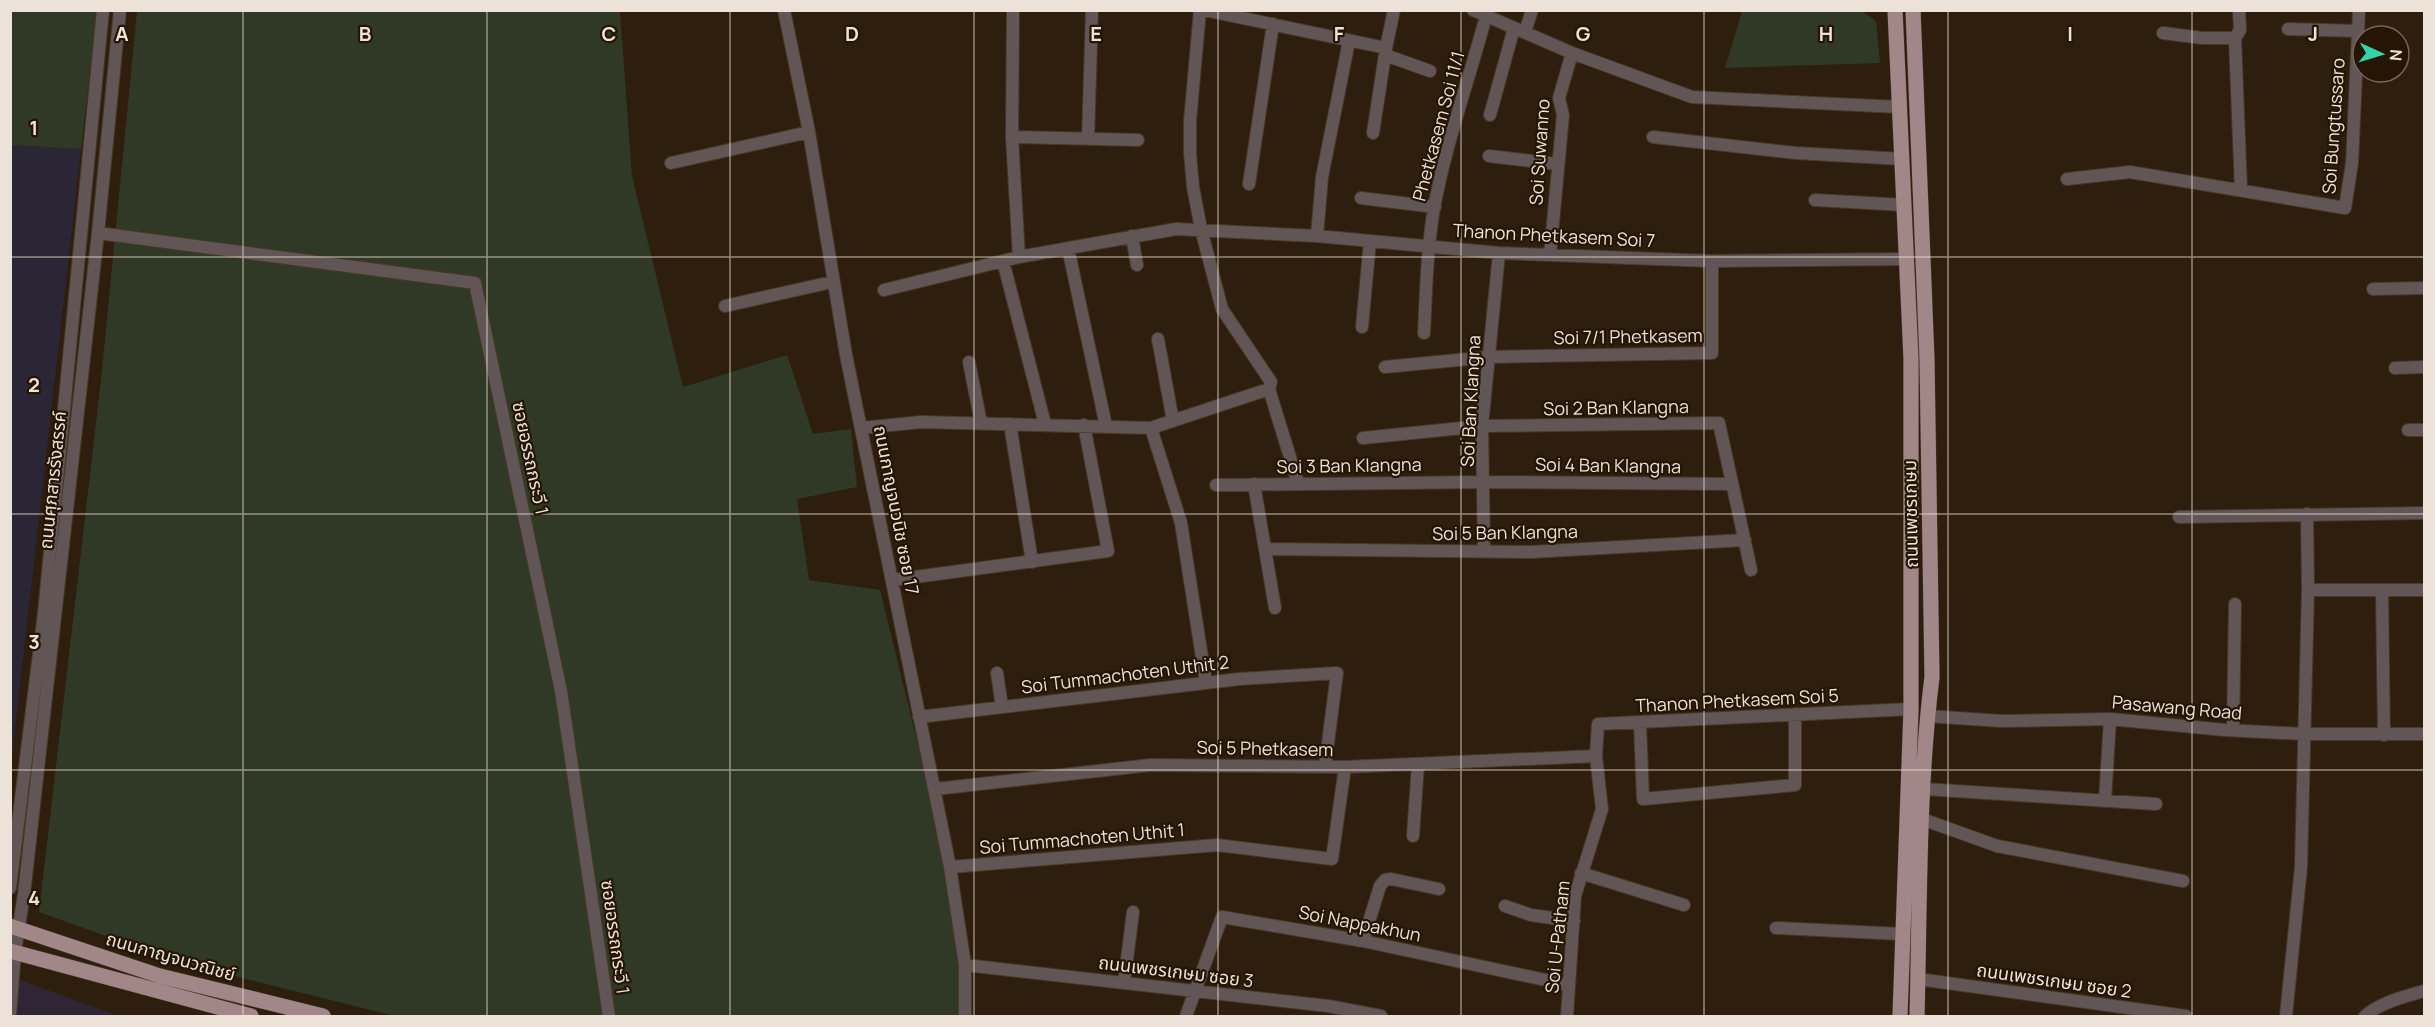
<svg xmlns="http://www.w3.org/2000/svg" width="2435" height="1027" viewBox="0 0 2435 1027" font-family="Manrope,'Noto Sans Thai',sans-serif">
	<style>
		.commercial { fill: #2b2636 }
		.education { fill: #2f2534 }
		.green { fill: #303925 }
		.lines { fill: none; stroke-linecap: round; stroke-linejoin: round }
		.minor-casing { stroke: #493929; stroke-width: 14 }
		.major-casing { stroke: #493929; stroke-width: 16 }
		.minor { stroke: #625556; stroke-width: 12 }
		.major { stroke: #a28789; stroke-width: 15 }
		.grid { fill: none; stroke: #ede2d7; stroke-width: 1.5; stroke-opacity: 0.55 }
		.labels { text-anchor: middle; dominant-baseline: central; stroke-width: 4.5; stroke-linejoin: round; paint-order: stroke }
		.street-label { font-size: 18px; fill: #ede2d7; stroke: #241504 }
		.grid-label { font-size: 20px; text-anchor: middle; font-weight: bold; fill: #ede2d7; stroke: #241504; stroke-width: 4.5; stroke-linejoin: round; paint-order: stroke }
	</style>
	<rect width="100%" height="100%" fill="#2e1e0d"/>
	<path class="commercial" d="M 11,145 L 81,149 L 11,765 Z"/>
	<path class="education" d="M 12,977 L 119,1016 L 11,1016 Z"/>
	<path class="green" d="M 10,11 L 97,11 L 81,149 L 11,145 Z
		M 137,11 L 620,11 L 632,176 L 683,387 L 787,355 L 813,434 L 851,429 L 857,487 L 797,499 L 809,580 L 880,590 L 941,838 L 961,955 L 958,1016 L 395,1016 L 178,962 L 39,912 L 101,380 Z
		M 1742,11 L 1862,11 L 1876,21 L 1880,63 L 1725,68 Z"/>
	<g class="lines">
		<defs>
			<path id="minor" d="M 784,10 L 809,132 L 846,355 L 950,867 L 965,965 L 965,1016
				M 1013,10 L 1012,137 L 1019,257
				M 1200,10 L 1190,121 L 1190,153 L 1193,187 L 1201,229 L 1222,309 L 1271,382 L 1269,389 L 1298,483
				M 1204,10 L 1386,48 L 1394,10
				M 1473,10 L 1572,53 L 1692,97 L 1899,107
				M 2239,10 L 2240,30 L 2235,38 L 2241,190
				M 2288,29 L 2358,31
				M 1525,32 L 1532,10
				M 2163,33 L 2202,38 L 2235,38
				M 1385,55 L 1430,71
				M 1490,115 L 1514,28
				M 1373,133 L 1386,48
				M 1012,137 L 1138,140
				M 1653,137 L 1796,153 L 1902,159
				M 1088,139 L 1092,10
				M 1489,156 L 1557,164
				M 671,163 L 809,132
				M 2067,179 L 2130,172 L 2345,208 L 2352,163 L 2359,10
				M 1249,184 L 1273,24
				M 1361,198 L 1435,207
				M 1815,200 L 1904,205
				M 98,233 L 475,283 L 561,691 L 609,1016
				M 1132,236 L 1137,265
				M 1317,236 L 1322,177 L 1349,41
				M 1068,248 L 1106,426
				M 1550,255 L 1563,115 L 1559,98 L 1572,53
				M 1003,261 L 1045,424
				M 2373,289 L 2424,288
				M 884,290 L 1019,257 L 1176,229 L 1317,236 L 1499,253 L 1712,261 L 1906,259
				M 725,306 L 832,282
				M 1362,327 L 1370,241
				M 1424,333 C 1426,291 1427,249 1434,208 C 1446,143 1469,80 1486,16
				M 1158,339 L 1173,421
				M 969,362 L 981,423
				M 1385,367 L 1489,357 L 1712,353 L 1712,261
				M 2395,368 L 2424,367
				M 1010,424 L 1032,562
				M 862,428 L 921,422 L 1151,428 L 1269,389
				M 1151,428 L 1181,523 L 1206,683
				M 2408,430 L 2424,430
				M 1363,438 L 1482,426 L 1719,423 L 1751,570
				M 1254,484 L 1275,608
				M 1216,485 L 1483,482 L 1732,484
				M 2179,517 L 2424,513
				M 1265,549 L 1531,552 L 1745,540
				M 1484,551 L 1482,426 L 1499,253
				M 893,580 L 1108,551 L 1084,425
				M 2308,590 L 2424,590
				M 2382,591 L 2384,735
				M 997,673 L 1002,707
				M 1927,716 L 2001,721 L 2110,719 L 2225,730 L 2304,734 L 2424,734
				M 919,717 L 1239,679 L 1337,673 L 1325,766
				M 1640,724 L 1643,799 L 1795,785 L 1795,714
				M 2233,730 L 2235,604
				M 935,789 L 1151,765 L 1345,767 L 1596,756
				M 1924,789 L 2156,804
				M 2105,801 L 2110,719
				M 1922,819 L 1997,846 L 2183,881
				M 1413,836 L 1418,764
				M 950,867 L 1217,845 L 1332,859 L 1345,767
				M 1581,873 L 1684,905
				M 10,888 L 44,613 L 103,10
				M 1505,906 L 1531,915 L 1574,921
				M 1776,928 L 1901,934
				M 1363,941 L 1380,886 L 1385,880 L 1391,879 L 1439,889
				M 965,965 L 1328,1006 L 1381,1016
				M 1918,979 L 2186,1016
				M 1124,983 L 1133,912
				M 10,1016 L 15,952 L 24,894 L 98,233 L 120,10
				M 1186,1016 L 1222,917 L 1363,941 L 1569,985
				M 1567,1016 L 1575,896 L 1602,809 L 1596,756 L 1598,724 L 1911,709
				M 2286,1016 L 2301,867 L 2308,590 L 2307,514
				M 2365,1016 C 2381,1002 2404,997 2424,991"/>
			<path id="major" d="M 1895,10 L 1911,359 L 1911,709 L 1900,1016
				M 1913,10 L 1927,359 L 1932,677 C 1918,789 1920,904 1917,1016
				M 10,926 L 160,976 L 323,1016
				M 10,951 L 251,1016"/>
		</defs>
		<use href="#minor" class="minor-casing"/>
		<use href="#major" class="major-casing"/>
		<use href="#minor" class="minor"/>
		<use href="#major" class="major"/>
	</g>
	<path class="grid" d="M 243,10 L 243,1016M 487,10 L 487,1016M 730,10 L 730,1016M 974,10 L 974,1016M 1218,10 L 1218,1016M 1461,10 L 1461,1016M 1704,10 L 1704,1016M 1948,10 L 1948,1016M 2192,10 L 2192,1016M 10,257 L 2424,257M 10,514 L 2424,514M 10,770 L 2424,770"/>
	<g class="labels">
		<g class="street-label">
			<text transform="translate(1438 126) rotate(-75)">Phetkasem Soi 11/1</text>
			<text transform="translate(2333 126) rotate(-86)">Soi Bungtussaro</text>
			<text transform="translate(1539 152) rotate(-86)">Soi Suwanno</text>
			<text transform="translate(1554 235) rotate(3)">Thanon Phetkasem Soi 7</text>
			<text transform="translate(1628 336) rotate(-1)">Soi 7/1 Phetkasem</text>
			<text transform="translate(1470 401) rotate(-87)">Soi Ban Klangna</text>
			<text transform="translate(1616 407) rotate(-1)">Soi 2 Ban Klangna</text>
			<text transform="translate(531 458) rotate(78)">ซอยอรรถกระวี 1</text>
			<text transform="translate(1349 465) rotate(-1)">Soi 3 Ban Klangna</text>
			<text transform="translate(1608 465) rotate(1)">Soi 4 Ban Klangna</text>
			<text transform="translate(52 480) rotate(-84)">ถนนศุภสารรังสรรค์</text>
			<text transform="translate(897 510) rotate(79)">ถนนกาญจนวนิช ซอย 17</text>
			<text transform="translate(1910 514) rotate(-91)">ถนนเพชรเกษม</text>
			<text transform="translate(1505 532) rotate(-1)">Soi 5 Ban Klangna</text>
			<text transform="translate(1125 674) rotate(-7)">Soi Tummachoten Uthit 2</text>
			<text transform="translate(1737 700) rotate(-3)">Thanon Phetkasem Soi 5</text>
			<text transform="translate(2177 707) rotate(5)">Pasawang Road</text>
			<text transform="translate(1265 748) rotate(1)">Soi 5 Phetkasem</text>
			<text transform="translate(1082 838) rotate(-5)">Soi Tummachoten Uthit 1</text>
			<text transform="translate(1360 923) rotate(11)">Soi Nappakhun</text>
			<text transform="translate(616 937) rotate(82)">ซอยอรรถกระวี 1</text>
			<text transform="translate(1557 937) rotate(-84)">Soi U-Patham</text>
			<text transform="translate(171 956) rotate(16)">ถนนกาญจนวณิชย์</text>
			<text transform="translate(1176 971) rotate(7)">ถนนเพชรเกษม ซอย 3</text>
			<text transform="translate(2054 980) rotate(8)">ถนนเพชรเกษม ซอย 2</text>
		</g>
	</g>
	<g class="grid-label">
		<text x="122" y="41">A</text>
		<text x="365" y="41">B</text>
		<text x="609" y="41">C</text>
		<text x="852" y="41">D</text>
		<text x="1096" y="41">E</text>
		<text x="1339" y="41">F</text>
		<text x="1583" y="41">G</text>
		<text x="1826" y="41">H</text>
		<text x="2070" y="41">I</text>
		<text x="2313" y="41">J</text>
		<text x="34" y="135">1</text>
		<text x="34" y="392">2</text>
		<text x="34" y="649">3</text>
		<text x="34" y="905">4</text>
	</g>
	<rect width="2435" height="1027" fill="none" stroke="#ede2d7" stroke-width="24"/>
	<g transform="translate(2381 54) rotate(94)"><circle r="28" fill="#241504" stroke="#746758" stroke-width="1.5"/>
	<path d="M0-4.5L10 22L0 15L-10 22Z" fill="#33d4a8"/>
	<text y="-9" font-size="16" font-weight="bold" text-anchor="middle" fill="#ede2d7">N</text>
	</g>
</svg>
